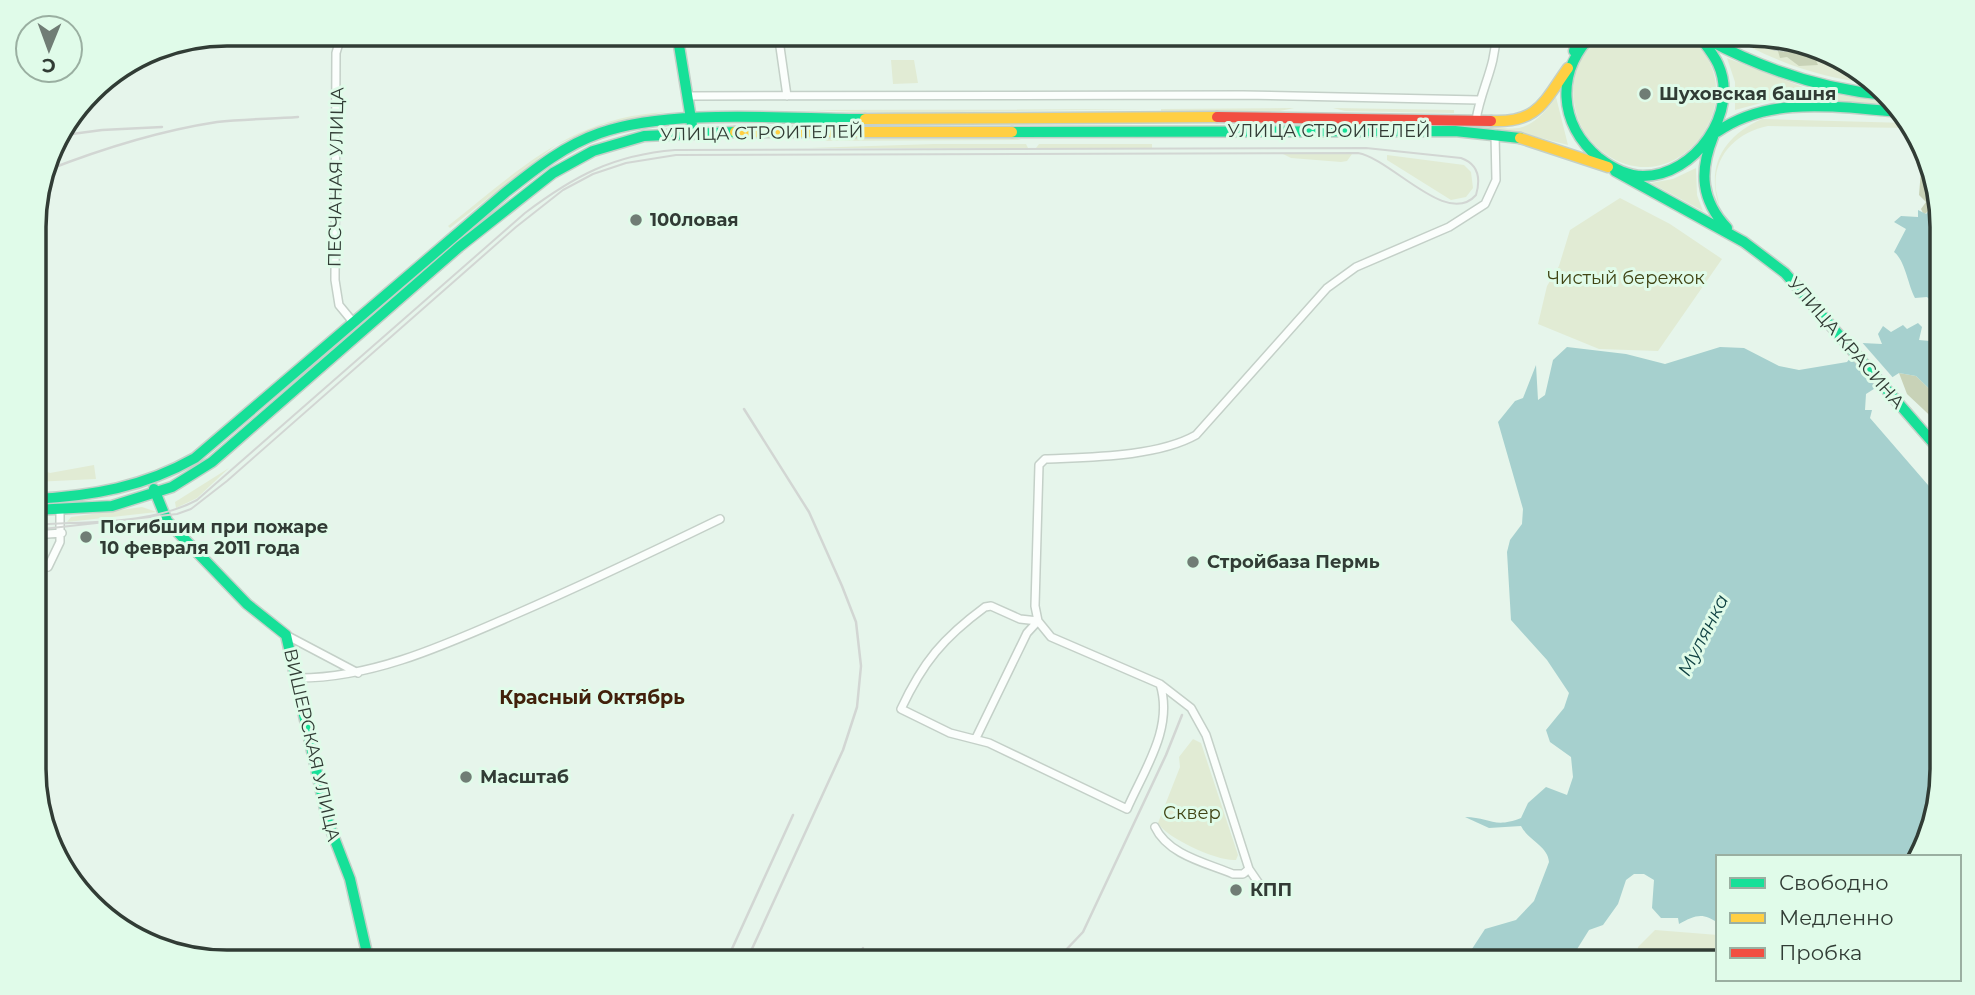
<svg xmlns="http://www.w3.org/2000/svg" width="1975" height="995" viewBox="0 0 1975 995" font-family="Montserrat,sans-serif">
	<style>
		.green { fill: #e1ebd4 }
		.forest { fill: #c8d2b7 }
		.water { fill: #a6d0ce }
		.pier { fill: #e6f5eb }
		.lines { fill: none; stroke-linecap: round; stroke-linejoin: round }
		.street-casing { stroke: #c4d0c8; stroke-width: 10 }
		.fast-casing { stroke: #c4d0c8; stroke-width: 13 }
		.slow-casing { stroke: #c4d0c8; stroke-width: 13 }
		.jam-casing { stroke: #c4d0c8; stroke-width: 13 }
		.street { stroke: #fbfefc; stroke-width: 7 }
		.fast { stroke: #16e098; stroke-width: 10 }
		.slow { stroke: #ffcf43; stroke-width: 10 }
		.jam { stroke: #f24e42; stroke-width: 10 }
		.tram { stroke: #d2d6d3; stroke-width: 2 }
		.rail { stroke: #d2d6d3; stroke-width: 2.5 }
		.poi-dot { fill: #707d75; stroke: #e0fbe9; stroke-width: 2.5 }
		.labels { text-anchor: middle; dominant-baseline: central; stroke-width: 6; stroke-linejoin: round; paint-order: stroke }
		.poi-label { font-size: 18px; font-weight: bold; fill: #313c35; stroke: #e0fbe9; text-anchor: start }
		.street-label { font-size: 18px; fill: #313c35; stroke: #e0fbe9 }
		.park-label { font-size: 18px; fill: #404414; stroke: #e0fbe9 }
		.water-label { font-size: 19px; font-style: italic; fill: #104243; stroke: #e0fbe9 }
		.neighbourhood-label { font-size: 19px; font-weight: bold; fill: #42210b; stroke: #e0fbe9 }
		.rim { fill: none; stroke: #313c35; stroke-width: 3.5 }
	</style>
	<rect width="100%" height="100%" fill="#e6f5eb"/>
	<path class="green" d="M 1606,33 L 1683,33 C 1763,87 1683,205 1607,155 C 1588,142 1577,125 1574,102 C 1570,74 1583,49 1606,33 Z
		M 1724,33 L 1737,33 L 1783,51 L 1834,53 L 1870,83 C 1821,79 1766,58 1724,33 Z
		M 1727,58 L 1811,90 L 1896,104 L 1772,100 L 1735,110 L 1735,82 Z
		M 891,60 L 914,60 L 918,83 L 893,84 Z
		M 1556,97 L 1568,145 L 1521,133 L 1459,127 C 1504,116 1517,152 1556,97 Z
		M 1294,108 L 1280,111 L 1161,111 L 1161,109 Z
		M 1333,108 L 1454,110 L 1454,113 L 1345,111 Z
		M 1150,109 L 896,113 L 806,110 Z
		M 666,112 L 604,124 L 556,145 L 450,228 L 448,226 C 519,170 571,117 666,112 Z
		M 1762,119 L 1908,123 L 1910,128 L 1768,126 C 1737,132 1712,156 1716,190 C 1717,196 1719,201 1719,206 C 1706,165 1724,136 1762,119 Z
		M 1012,137 L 1021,140 L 814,141 L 823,138 Z
		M 934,144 L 1026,144 L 1028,148 L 809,148 Z
		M 1039,144 L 1152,144 L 1152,148 L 1036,148 Z
		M 1283,154 L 1352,154 L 1347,161 L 1341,162 L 1291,158 Z
		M 1387,155 L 1464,165 L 1471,172 L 1473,188 L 1466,197 L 1451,200 L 1387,160 Z
		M 1696,168 L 1697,195 L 1703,211 L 1651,183 L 1673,179 Z
		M 1620,198 L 1670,224 L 1722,259 L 1658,351 L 1599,349 L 1538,324 L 1547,286 L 1559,266 L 1570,230 Z
		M 94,465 L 96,479 L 34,482 L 34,467 L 50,473 Z
		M 229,468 L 197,498 L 176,508 L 175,502 Z
		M 142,507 L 157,512 L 67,522 L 71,517 Z
		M 1193,739 L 1201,743 L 1238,855 L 1236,860 C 1219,862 1166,838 1158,823 L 1180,767 L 1179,757 Z
		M 1655,930 L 1718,935 L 1718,961 L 1637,961 L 1638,947 Z"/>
	<path class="forest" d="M 243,33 L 346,33 C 321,56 272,42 243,33 Z
		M 1778,51 L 1813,53 L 1818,65 L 1799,66 L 1787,57 L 1780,58 Z
		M 1922,157 L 1939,200 L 1924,215 L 1921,209 L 1926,202 L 1919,195 Z
		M 1899,373 L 1916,376 L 1941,400 L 1941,426 L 1907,394 Z"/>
	<path class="water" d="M 1939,200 L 1940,202 L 1941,330 L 1938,307 L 1927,297 L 1915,298 C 1908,285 1905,260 1894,252 L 1906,229 L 1894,222 L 1901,216 L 1918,217 L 1918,210 L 1926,214 Z
		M 1918,323 L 1922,327 L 1919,340 L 1930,341 L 1941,351 L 1941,400 L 1916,376 L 1899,373 L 1866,394 L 1865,410 L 1872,410 L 1870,418 L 1941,500 L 1942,769 L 1922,854 L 1919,857 L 1718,857 L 1718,923 C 1703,912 1695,915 1679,924 L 1678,918 L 1661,918 L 1652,908 L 1654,880 L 1644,874 L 1634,874 L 1626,880 L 1618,904 L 1603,925 L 1589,930 L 1574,954 L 1552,961 L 1446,961 L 1470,952 L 1485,929 L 1516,920 L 1534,901 L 1549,862 C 1548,846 1528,840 1521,826 L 1489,828 L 1465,817 C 1489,817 1494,829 1521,818 L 1528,803 L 1546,787 L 1567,795 L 1573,777 L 1571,757 L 1550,742 L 1546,730 L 1564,708 L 1569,693 L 1547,660 L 1511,620 L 1507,552 L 1510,540 L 1522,524 L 1523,509 L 1498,422 L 1515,401 L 1523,398 L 1536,365 L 1538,400 L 1545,395 L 1553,360 L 1567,347 L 1626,354 L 1665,364 L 1720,347 L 1744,348 L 1779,366 L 1799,370 L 1847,362 L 1862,343 L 1882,344 L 1878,334 L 1883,326 L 1891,332 L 1903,325 L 1907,329 Z"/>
	<path class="pier" d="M 1860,340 L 1895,380 L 1879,390 L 1848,353 Z"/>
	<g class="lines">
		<defs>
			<path id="street" d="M 353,33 L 339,43 L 336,53 L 335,280 L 339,305 L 353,322
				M 778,33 L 787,96
				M 1743,33 L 1776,46 L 1816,49
				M 779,35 L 818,33
				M 687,96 L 1243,95 L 1479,100
				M 1476,120 C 1481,88 1496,67 1496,33
				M 34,535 L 62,533
				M 48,567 L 60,542 L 60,509
				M 1038,621 L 1020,619 L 991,606 L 985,607 C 943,638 923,662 901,709 L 950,733 L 989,743 L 1127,809 C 1144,770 1174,728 1160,684
				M 286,635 L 358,673
				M 296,678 C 372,679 447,644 516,614 C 585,584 652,552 720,519
				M 976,738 L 1027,633 L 1038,621
				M 1155,827 C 1168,855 1207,863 1233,874 L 1243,874 L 1249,869
				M 1264,891 L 1249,869 L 1206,735 L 1191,708 L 1160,684 L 1051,637 L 1038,621 L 1035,606 L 1039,465 L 1045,459 C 1090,457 1157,457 1196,435 L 1327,288 L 1356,267 L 1449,227 L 1485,204 L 1496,180 L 1495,134"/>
			<path id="fast" d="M 677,33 L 692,125
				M 1594,33 C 1555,71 1558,124 1599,158 C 1612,168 1627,176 1643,176 C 1695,176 1740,112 1718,64 C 1713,53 1704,43 1697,33
				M 1705,38 C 1762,69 1820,89 1885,95
				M 1574,51 L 1579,33
				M 1012,132 L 1455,131 L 1520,138
				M 1717,132 C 1771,94 1841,108 1903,112
				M 1713,137 C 1699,172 1701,200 1727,228
				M 1615,171 L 1744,242 L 1785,273 L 1941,452
				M 154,489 L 167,521 L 247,604 L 286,635 L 328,822 L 350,879 L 369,962
				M 34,499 C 92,496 144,487 195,458 L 506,192 C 535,169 565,145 600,133 C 669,108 790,119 865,119
				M 34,510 L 112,506 L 172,487 L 212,462 L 459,247 L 553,173 L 593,151 L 644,136 L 735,132"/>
			<path id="slow" d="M 865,119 L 1217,117
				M 1491,121 C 1538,123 1543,103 1568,68
				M 735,132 L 1012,132
				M 1520,138 L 1608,167"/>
			<path id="jam" d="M 1217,117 L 1491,121"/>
		</defs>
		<use href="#street" class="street-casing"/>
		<use href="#fast" class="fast-casing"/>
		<use href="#slow" class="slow-casing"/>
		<use href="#jam" class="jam-casing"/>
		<use href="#street" class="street"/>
		<use href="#fast" class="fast"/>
		<use href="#slow" class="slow"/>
		<use href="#jam" class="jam"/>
		<path class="tram" d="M 34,525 C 86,521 151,525 197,500 L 525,213 C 574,176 613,155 675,150 L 1366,148 L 1461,158 C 1478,164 1481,178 1476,195 C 1447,228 1392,159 1358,153 L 676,155 L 626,163 L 593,174 L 563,190 L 516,227 L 227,481 L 191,509 L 177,514 L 34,530"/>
		<path class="rail" d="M 57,136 L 102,130 L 162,127
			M 45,171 C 101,149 158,131 217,122 C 244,119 271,119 298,117
			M 744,409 L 809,512 L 842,586 L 856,622 L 861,666 L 857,707 L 843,750 L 746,962
			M 726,962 L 793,815
			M 856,962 L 863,948
			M 1060,962 L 1064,952 L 1083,932 L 1166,755 L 1182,715"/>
	</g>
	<g class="poi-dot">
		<circle cx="1645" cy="94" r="7"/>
		<circle cx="636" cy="220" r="7"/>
		<circle cx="86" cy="537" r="7"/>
		<circle cx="1193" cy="562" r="7"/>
		<circle cx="466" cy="777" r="7"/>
		<circle cx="1236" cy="890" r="7"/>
	</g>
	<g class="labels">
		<g class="poi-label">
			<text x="1659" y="94">Шуховская башня</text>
			<text x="650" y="220">100ловая</text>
			<text x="100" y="527">Погибшим при пожаре<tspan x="100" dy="21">10 февраля 2011 года</tspan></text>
			<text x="1207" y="562">Стройбаза Пермь</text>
			<text x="480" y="777">Масштаб</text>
			<text x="1250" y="890">КПП</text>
		</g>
		<g class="street-label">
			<text x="1329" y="131">УЛИЦА СТРОИТЕЛЕЙ</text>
			<text transform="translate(762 133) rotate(-1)">УЛИЦА СТРОИТЕЛЕЙ</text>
			<text transform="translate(336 177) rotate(-89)">ПЕСЧАНАЯ УЛИЦА</text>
			<text transform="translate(1846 343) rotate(49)">УЛИЦА КРАСИНА</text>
			<text transform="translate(312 745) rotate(77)">ВИШЕРСКАЯ УЛИЦА</text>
		</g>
		<g class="park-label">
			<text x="1626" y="278">Чистый бережок</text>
			<text x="1192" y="813">Сквер</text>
		</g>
		<g class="water-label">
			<text transform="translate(1703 635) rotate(-63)">Мулянка</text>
		</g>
		<g class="neighbourhood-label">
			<text x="592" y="697">Красный Октябрь</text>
		</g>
	</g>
	<path d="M0 0H1975V995H0ZM227 46H1749A181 181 0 0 1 1930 227V769A181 181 0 0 1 1749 950H227A181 181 0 0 1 46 769V227A181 181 0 0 1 227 46Z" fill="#e0fbe9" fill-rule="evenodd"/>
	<path class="rim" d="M227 46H1749A181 181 0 0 1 1930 227V769A181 181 0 0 1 1749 950H227A181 181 0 0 1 46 769V227A181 181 0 0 1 227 46Z"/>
	<rect x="1716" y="855" width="245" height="126" fill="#e0fbe9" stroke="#9aafa1" stroke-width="2"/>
	<rect x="1730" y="878" width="35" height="10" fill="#16e098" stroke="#9aafa1" stroke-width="2"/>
	<text x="1779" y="890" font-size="21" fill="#313c35">Свободно</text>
	<rect x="1730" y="913" width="35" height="10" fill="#ffcf43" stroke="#9aafa1" stroke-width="2"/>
	<text x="1779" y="925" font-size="21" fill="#313c35">Медленно</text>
	<rect x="1730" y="948" width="35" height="10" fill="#f24e42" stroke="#9aafa1" stroke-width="2"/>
	<text x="1779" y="960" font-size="21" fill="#313c35">Пробка</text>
	<g transform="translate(49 49) rotate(181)"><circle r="33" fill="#e0fbe9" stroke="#9aafa1" stroke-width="2"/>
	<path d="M0-5L12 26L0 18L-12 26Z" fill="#707d75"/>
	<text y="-10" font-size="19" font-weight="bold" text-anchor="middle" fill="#313c35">С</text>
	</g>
</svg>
